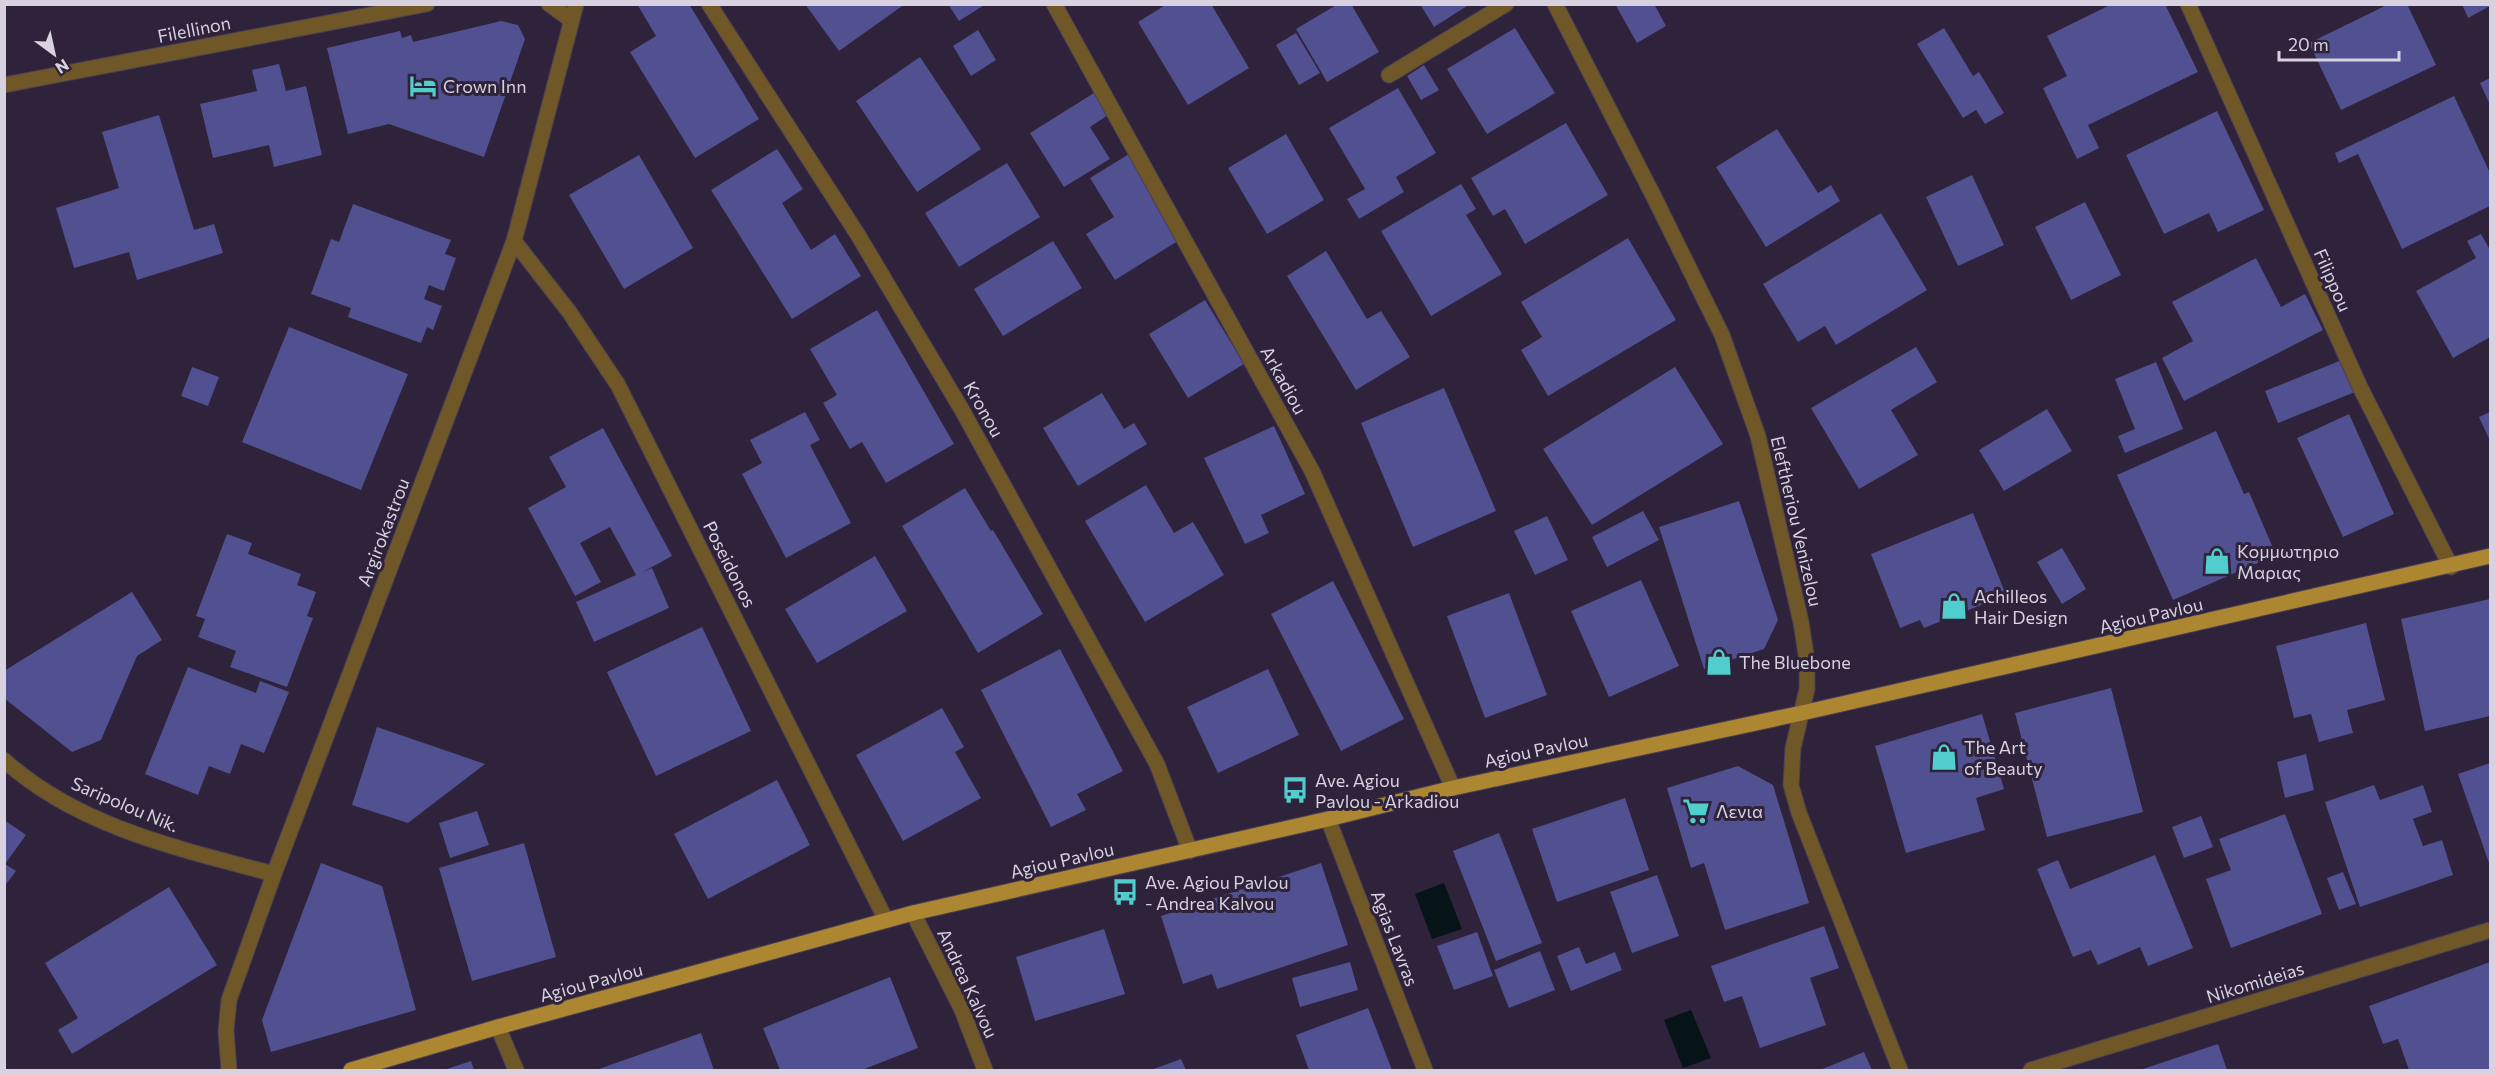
<svg xmlns="http://www.w3.org/2000/svg" width="2495" height="1075" viewBox="0 0 2495 1075" font-family="Commissioner,sans-serif">
	<style>
		.water { fill: #061417 }
		.building { fill: #515090 }
		.lines { fill: none; stroke-linecap: round; stroke-linejoin: round }
		.minor-casing { stroke: #493f55; stroke-width: 17 }
		.major-casing { stroke: #493f55; stroke-width: 17 }
		.minor { stroke: #6f5727; stroke-width: 15 }
		.major { stroke: #ad8632; stroke-width: 15 }
		.labels { text-anchor: middle; dominant-baseline: central; stroke-width: 6; stroke-linejoin: round; paint-order: stroke }
		.street-label { font-size: 18px; fill: #d7d1e0; stroke: #2e233a }
		.poi-label { font-size: 18px; fill: #d7d1e0; stroke: #2e233a; text-anchor: start }
	</style>
	<rect width="100%" height="100%" fill="#2e233a"/>
	<path class="water" d="M 1444,883 L 1462,929 L 1432,939 L 1415,894 Z
		M 1691,1010 L 1711,1058 L 1683,1068 L 1664,1020 Z"/>
	<path class="building" d="M 637,4 L 689,4 L 759,119 L 695,158 L 630,52 L 656,36 Z
		M 805,4 L 905,4 L 839,51 Z
		M 948,4 L 986,4 L 959,21 Z
		M 1167,4 L 1211,4 L 1249,68 L 1188,105 L 1138,22 Z
		M 1338,4 L 1351,4 L 1379,52 L 1327,82 L 1296,29 Z
		M 1420,4 L 1470,4 L 1434,27 Z
		M 1615,4 L 1654,4 L 1666,26 L 1637,43 Z
		M 2112,4 L 2165,4 L 2198,72 L 2088,125 L 2099,148 L 2077,159 L 2043,88 L 2067,76 L 2047,36 Z
		M 2389,4 L 2407,4 L 2436,65 L 2341,110 L 2309,43 Z
		M 2462,4 L 2490,4 L 2490,6 L 2468,18 Z
		M 501,21 L 518,25 L 525,39 L 484,157 L 389,124 L 348,134 L 327,48 L 400,31 L 402,38 L 411,35 L 413,42 Z
		M 1515,28 L 1555,93 L 1487,134 L 1447,69 Z
		M 1944,28 L 1973,76 L 1979,72 L 2004,113 L 1985,124 L 1976,110 L 1963,118 L 1917,44 Z
		M 978,30 L 996,60 L 971,76 L 953,46 Z
		M 1296,33 L 1320,73 L 1299,85 L 1276,45 Z
		M 920,57 L 981,149 L 917,192 L 856,101 Z
		M 279,64 L 286,91 L 306,86 L 322,155 L 274,167 L 269,145 L 213,158 L 200,104 L 257,91 L 252,70 Z
		M 1424,65 L 1439,90 L 1421,100 L 1407,76 Z
		M 2490,78 L 2490,105 L 2480,83 Z
		M 1398,88 L 1436,153 L 1396,177 L 1404,192 L 1359,219 L 1347,199 L 1365,189 L 1329,128 Z
		M 1094,93 L 1108,115 L 1090,127 L 1110,159 L 1064,187 L 1030,133 Z
		M 2454,96 L 2490,173 L 2490,206 L 2402,249 L 2358,154 L 2339,163 L 2335,153 Z
		M 2217,111 L 2264,210 L 2218,232 L 2209,213 L 2164,234 L 2126,155 Z
		M 159,115 L 194,230 L 214,224 L 223,253 L 137,280 L 129,252 L 74,268 L 56,208 L 119,188 L 102,132 Z
		M 1566,123 L 1608,195 L 1525,244 L 1505,209 L 1493,216 L 1471,178 Z
		M 1777,129 L 1818,193 L 1831,185 L 1840,201 L 1766,247 L 1716,167 Z
		M 1286,134 L 1324,200 L 1267,234 L 1228,168 Z
		M 777,149 L 803,189 L 782,203 L 811,250 L 835,234 L 861,276 L 792,319 L 711,190 Z
		M 1129,154 L 1181,239 L 1115,280 L 1086,234 L 1114,217 L 1090,178 Z
		M 639,155 L 693,248 L 624,289 L 569,195 Z
		M 1007,163 L 1040,217 L 959,267 L 925,213 Z
		M 1972,175 L 2004,245 L 1958,266 L 1926,197 Z
		M 1461,184 L 1476,209 L 1466,215 L 1502,274 L 1431,316 L 1381,231 Z
		M 2085,202 L 2121,275 L 2071,300 L 2035,227 Z
		M 353,204 L 451,240 L 445,254 L 456,258 L 444,291 L 429,285 L 424,299 L 442,306 L 433,330 L 427,327 L 421,343 L 348,317 L 351,308 L 311,294 L 331,239 L 339,242 Z
		M 1881,213 L 1927,290 L 1836,345 L 1825,326 L 1798,342 L 1763,284 Z
		M 2481,234 L 2490,250 L 2490,337 L 2453,358 L 2416,291 L 2476,258 L 2467,241 Z
		M 1628,238 L 1676,320 L 1548,396 L 1521,350 L 1542,337 L 1521,302 Z
		M 1053,241 L 1082,288 L 1003,336 L 974,289 Z
		M 1326,251 L 1367,319 L 1381,311 L 1410,357 L 1356,390 L 1287,276 Z
		M 2256,258 L 2281,307 L 2305,294 L 2323,330 L 2184,401 L 2162,358 L 2193,341 L 2172,302 Z
		M 1205,300 L 1244,364 L 1188,398 L 1149,334 Z
		M 877,310 L 954,444 L 886,483 L 862,442 L 850,449 L 823,403 L 837,395 L 810,349 Z
		M 289,327 L 408,374 L 361,490 L 242,442 Z
		M 1916,347 L 1937,382 L 1891,410 L 1918,455 L 1859,489 L 1811,408 Z
		M 2342,360 L 2355,392 L 2278,423 L 2265,391 Z
		M 2156,362 L 2183,429 L 2125,453 L 2118,436 L 2135,429 L 2115,379 Z
		M 192,367 L 219,377 L 208,406 L 181,396 Z
		M 1675,367 L 1723,444 L 1592,525 L 1543,449 Z
		M 1444,388 L 1496,511 L 1413,547 L 1361,423 Z
		M 1102,393 L 1124,429 L 1134,423 L 1147,444 L 1078,486 L 1043,428 Z
		M 2047,409 L 2072,451 L 2004,491 L 1979,450 Z
		M 805,412 L 820,440 L 810,445 L 851,523 L 786,558 L 742,474 L 762,463 L 750,440 Z
		M 2490,412 L 2490,441 L 2479,417 Z
		M 2349,414 L 2394,514 L 2343,537 L 2297,438 Z
		M 1274,426 L 1305,494 L 1261,515 L 1269,533 L 1245,544 L 1204,458 Z
		M 603,428 L 672,556 L 641,573 L 652,568 L 669,608 L 594,642 L 576,602 L 636,575 L 610,527 L 580,543 L 601,582 L 575,596 L 528,508 L 566,487 L 549,457 Z
		M 2216,431 L 2244,494 L 2249,492 L 2276,555 L 2173,600 L 2117,475 Z
		M 1146,485 L 1174,533 L 1193,522 L 1224,575 L 1145,622 L 1085,521 Z
		M 965,488 L 991,531 L 993,530 L 1043,614 L 978,653 L 902,526 Z
		M 1739,501 L 1778,620 L 1764,649 L 1704,669 L 1659,527 Z
		M 1643,511 L 1659,540 L 1607,567 L 1592,537 Z
		M 1973,513 L 2006,595 L 1924,628 L 1920,620 L 1900,628 L 1871,554 Z
		M 1547,516 L 1568,560 L 1535,575 L 1514,531 Z
		M 227,534 L 252,543 L 248,554 L 301,574 L 297,585 L 316,592 L 307,616 L 313,618 L 287,687 L 230,667 L 236,651 L 198,637 L 205,619 L 196,616 Z
		M 2062,548 L 2086,589 L 2062,604 L 2037,562 Z
		M 875,556 L 907,611 L 817,663 L 785,609 Z
		M 1641,580 L 1679,666 L 1609,697 L 1571,611 Z
		M 1333,581 L 1404,719 L 1341,751 L 1271,614 Z
		M 132,592 L 162,640 L 137,656 L 101,740 L 72,752 L 4,698 L 4,671 Z
		M 1509,593 L 1547,695 L 1485,718 L 1447,616 Z
		M 2490,599 L 2490,716 L 2425,731 L 2401,619 Z
		M 2366,623 L 2385,700 L 2347,710 L 2353,733 L 2319,742 L 2311,714 L 2294,718 L 2276,646 Z
		M 702,627 L 751,731 L 656,776 L 607,672 Z
		M 1060,649 L 1123,771 L 1077,794 L 1086,810 L 1051,827 L 981,690 Z
		M 188,667 L 256,693 L 260,681 L 289,692 L 264,753 L 241,744 L 230,774 L 209,766 L 198,795 L 145,774 Z
		M 1268,669 L 1299,735 L 1218,773 L 1187,707 Z
		M 2111,688 L 2143,812 L 2047,837 L 2015,713 Z
		M 942,708 L 964,747 L 955,752 L 981,798 L 903,841 L 856,755 Z
		M 1982,714 L 2004,789 L 1976,798 L 1985,830 L 1906,853 L 1875,746 Z
		M 377,727 L 485,764 L 408,823 L 352,805 Z
		M 2306,754 L 2314,790 L 2285,798 L 2277,762 Z
		M 2490,763 L 2490,866 L 2458,774 Z
		M 1738,766 L 1773,785 L 1809,903 L 1725,930 L 1704,863 L 1691,868 L 1667,788 Z
		M 777,780 L 810,845 L 708,899 L 674,834 Z
		M 2374,785 L 2380,800 L 2423,785 L 2432,812 L 2413,819 L 2423,846 L 2442,840 L 2453,875 L 2360,907 L 2325,802 Z
		M 1625,798 L 1649,870 L 1557,902 L 1532,829 Z
		M 477,811 L 489,845 L 450,858 L 439,823 Z
		M 2285,814 L 2322,914 L 2231,948 L 2206,879 L 2231,870 L 2219,839 Z
		M 2201,816 L 2213,847 L 2184,858 L 2172,827 Z
		M 4,820 L 26,835 L 5,864 L 16,871 L 4,887 Z
		M 1499,833 L 1542,943 L 1496,961 L 1453,851 Z
		M 524,843 L 556,957 L 472,981 L 439,868 Z
		M 2155,855 L 2193,948 L 2148,966 L 2140,947 L 2098,965 L 2091,950 L 2073,957 L 2037,869 L 2058,860 L 2070,889 Z
		M 321,863 L 382,886 L 416,1010 L 271,1052 L 262,1020 Z
		M 1321,863 L 1348,945 L 1217,989 L 1212,974 L 1183,984 L 1161,916 Z
		M 2343,872 L 2356,904 L 2339,910 L 2327,878 Z
		M 1657,875 L 1679,936 L 1632,953 L 1610,892 Z
		M 169,887 L 217,965 L 72,1054 L 58,1030 L 78,1018 L 45,963 Z
		M 1824,926 L 1839,968 L 1810,978 L 1826,1025 L 1760,1048 L 1742,996 L 1724,1002 L 1711,966 Z
		M 1104,929 L 1125,994 L 1035,1021 L 1016,957 Z
		M 1477,932 L 1493,976 L 1454,990 L 1437,946 Z
		M 1579,947 L 1586,964 L 1615,952 L 1622,970 L 1571,991 L 1557,956 Z
		M 1540,951 L 1555,990 L 1509,1008 L 1494,970 Z
		M 1350,962 L 1358,990 L 1300,1007 L 1292,978 Z
		M 2490,962 L 2490,1070 L 2409,1070 L 2398,1039 L 2383,1044 L 2369,1006 Z
		M 890,977 L 918,1048 L 862,1070 L 780,1070 L 763,1028 Z
		M 1368,1008 L 1392,1070 L 1309,1070 L 1296,1035 Z
		M 701,1033 L 714,1070 L 596,1070 Z
		M 2218,1044 L 2227,1070 L 2140,1070 Z
		M 1864,1052 L 1872,1070 L 1820,1070 Z
		M 1181,1059 L 1186,1070 L 1151,1070 Z
		M 471,1061 L 474,1070 L 444,1070 Z"/>
	<g class="lines">
		<defs>
			<path id="minor" d="M 549,4 L 571,20
				M 709,4 L 858,235 L 962,410 L 1157,764 L 1190,851
				M 1054,4 L 1312,471 L 1453,788
				M 1555,4 L 1654,197 L 1722,335 L 1758,436 L 1801,622 L 1807,661 L 1807,689 L 1793,748 L 1791,785 L 1799,813 L 1900,1070
				M 2188,4 L 2360,387 L 2451,567
				M 1389,75 L 1506,4
				M 4,85 L 427,4
				M 514,241 L 570,313 L 618,385 L 886,920
				M 4,760 C 78,827 180,849 274,874
				M 1328,819 L 1425,1070
				M 913,913 L 962,1010 L 985,1070
				M 498,1027 L 516,1070
				M 229,1070 L 226,1031 L 229,1000 L 274,874 L 514,241 L 576,4
				M 2031,1070 L 2490,930"/>
			<path id="major" d="M 351,1070 L 498,1027 L 913,913 L 1328,819 L 1453,788 L 1802,713 L 2490,556"/>
		</defs>
		<use href="#minor" class="minor-casing"/>
		<use href="#major" class="major-casing"/>
		<use href="#minor" class="minor"/>
		<use href="#major" class="major"/>
	</g>
	<defs>
		<symbol id="hotel-bare" viewBox="-9 -9 18 18"><path d="M-6-4.5h1.5V1H6V5H4.5V3h-9V5H-6ZM-4 0a1.8 1.8 0 1 1 3.6 0ZM.5 0V-2.5h3Q6-2.5 6 0Z" fill="#52cdcd" stroke="#2e233a" stroke-width="2.5" paint-order="stroke"/></symbol>
		<symbol id="shop-bare" viewBox="-9 -9 18 18"><path d="M-5-2.5h2.3a2.7 3.5 0 0 1 5.4 0H5L5.5 6h-11ZM-1.5-2.5h3a1.5 2.3 0 0 0-3 0Z" fill="#52cdcd" stroke="#2e233a" stroke-width="2.5" paint-order="stroke"/></symbol>
		<symbol id="bus-bare" viewBox="-9 -9 18 18"><path d="M-5-6H5V4H4V6H2V4H-2V6H-4V4H-5ZM-3.5-4V0h7V-4ZM-3.5 1.2v1.5H-2V1.2ZM2 1.2v1.5H3.5V1.2Z" fill="#52cdcd" stroke="#2e233a" stroke-width="2.5" paint-order="stroke"/></symbol>
		<symbol id="supermarket-bare" viewBox="-9 -9 18 18"><path d="M-6-5.5h2.5l.6 2H6L4.5 2H-2.5L-4.4-4H-6ZM-1.5 3.2a1.3 1.3 0 1 0 .1 0ZM3 3.2a1.3 1.3 0 1 0 .1 0Z" fill="#52cdcd" stroke="#2e233a" stroke-width="2.5" paint-order="stroke"/></symbol>
	</defs>
	<g fill-rule="evenodd">
		<use href="#hotel-bare" x="404" y="67" width="38" height="38"/>
		<use href="#shop-bare" x="2198" y="542" width="38" height="38"/>
		<use href="#shop-bare" x="1935" y="587" width="38" height="38"/>
		<use href="#shop-bare" x="1700" y="643" width="38" height="38"/>
		<use href="#shop-bare" x="1925" y="738" width="38" height="38"/>
		<use href="#bus-bare" x="1276" y="771" width="38" height="38"/>
		<use href="#supermarket-bare" x="1677" y="792" width="38" height="38"/>
		<use href="#bus-bare" x="1106" y="873" width="38" height="38"/>
	</g>
	<g class="labels">
		<g class="street-label">
			<text transform="translate(194 29) rotate(-11)">Filellinon</text>
			<text transform="translate(2333 280) rotate(66)">Filippou</text>
			<text transform="translate(1284 380) rotate(61)">Arkadiou</text>
			<text transform="translate(984 409) rotate(60)">Kronou</text>
			<text transform="translate(1797 521) rotate(77)">Eleftheriou Venizelou</text>
			<text transform="translate(383 532) rotate(-69)">Argirokastrou</text>
			<text transform="translate(730 564) rotate(63)">Poseidonos</text>
			<text transform="translate(2151 615) rotate(-13)">Agiou Pavlou</text>
			<text transform="translate(1536 750) rotate(-12)">Agiou Pavlou</text>
			<text transform="translate(125 804) rotate(23)">Saripolou Nik.</text>
			<text transform="translate(1062 860) rotate(-13)">Agiou Pavlou</text>
			<text transform="translate(1395 938) rotate(69)">Agias Lavras</text>
			<text transform="translate(591 982) rotate(-15)">Agiou Pavlou</text>
			<text transform="translate(2255 982) rotate(-17)">Nikomideias</text>
			<text transform="translate(968 983) rotate(65)">Andrea Kalvou</text>
		</g>
		<g class="poi-label">
			<text x="443" y="86">Crown Inn</text>
			<text x="2237" y="551">Κομμωτηριο<tspan x="2237" dy="21">Μαριας</tspan></text>
			<text x="1974" y="596">Achilleos<tspan x="1974" dy="21">Hair Design</tspan></text>
			<text x="1739" y="662">The Bluebone</text>
			<text x="1964" y="747">The Art<tspan x="1964" dy="21">of Beauty</tspan></text>
			<text x="1315" y="780">Ave. Agiou<tspan x="1315" dy="21">Pavlou - Arkadiou</tspan></text>
			<text x="1716" y="811">Λενια</text>
			<text x="1145" y="882">Ave. Agiou Pavlou<tspan x="1145" dy="21">- Andrea Kalvou</tspan></text>
		</g>
	</g>
	<rect width="2495" height="1075" fill="none" stroke="#d7d1e0" stroke-width="12"/>
	<g transform="translate(54 54) rotate(147)" stroke="#2e233a" stroke-width="4.5" paint-order="stroke">
	<path d="M0-4.5L10 22L0 15L-10 22Z" fill="#d7d1e0"/>
	<text y="-9" font-size="16" font-weight="bold" text-anchor="middle" fill="#d7d1e0">N</text>
	</g>
	<path d="M2279 51v9h120v-9" fill="none" stroke="#d7d1e0" stroke-width="3"/>
	<text x="2288" y="51" font-size="18" fill="#d7d1e0" stroke="#2e233a" stroke-width="4.5" paint-order="stroke">20 m</text>
</svg>
